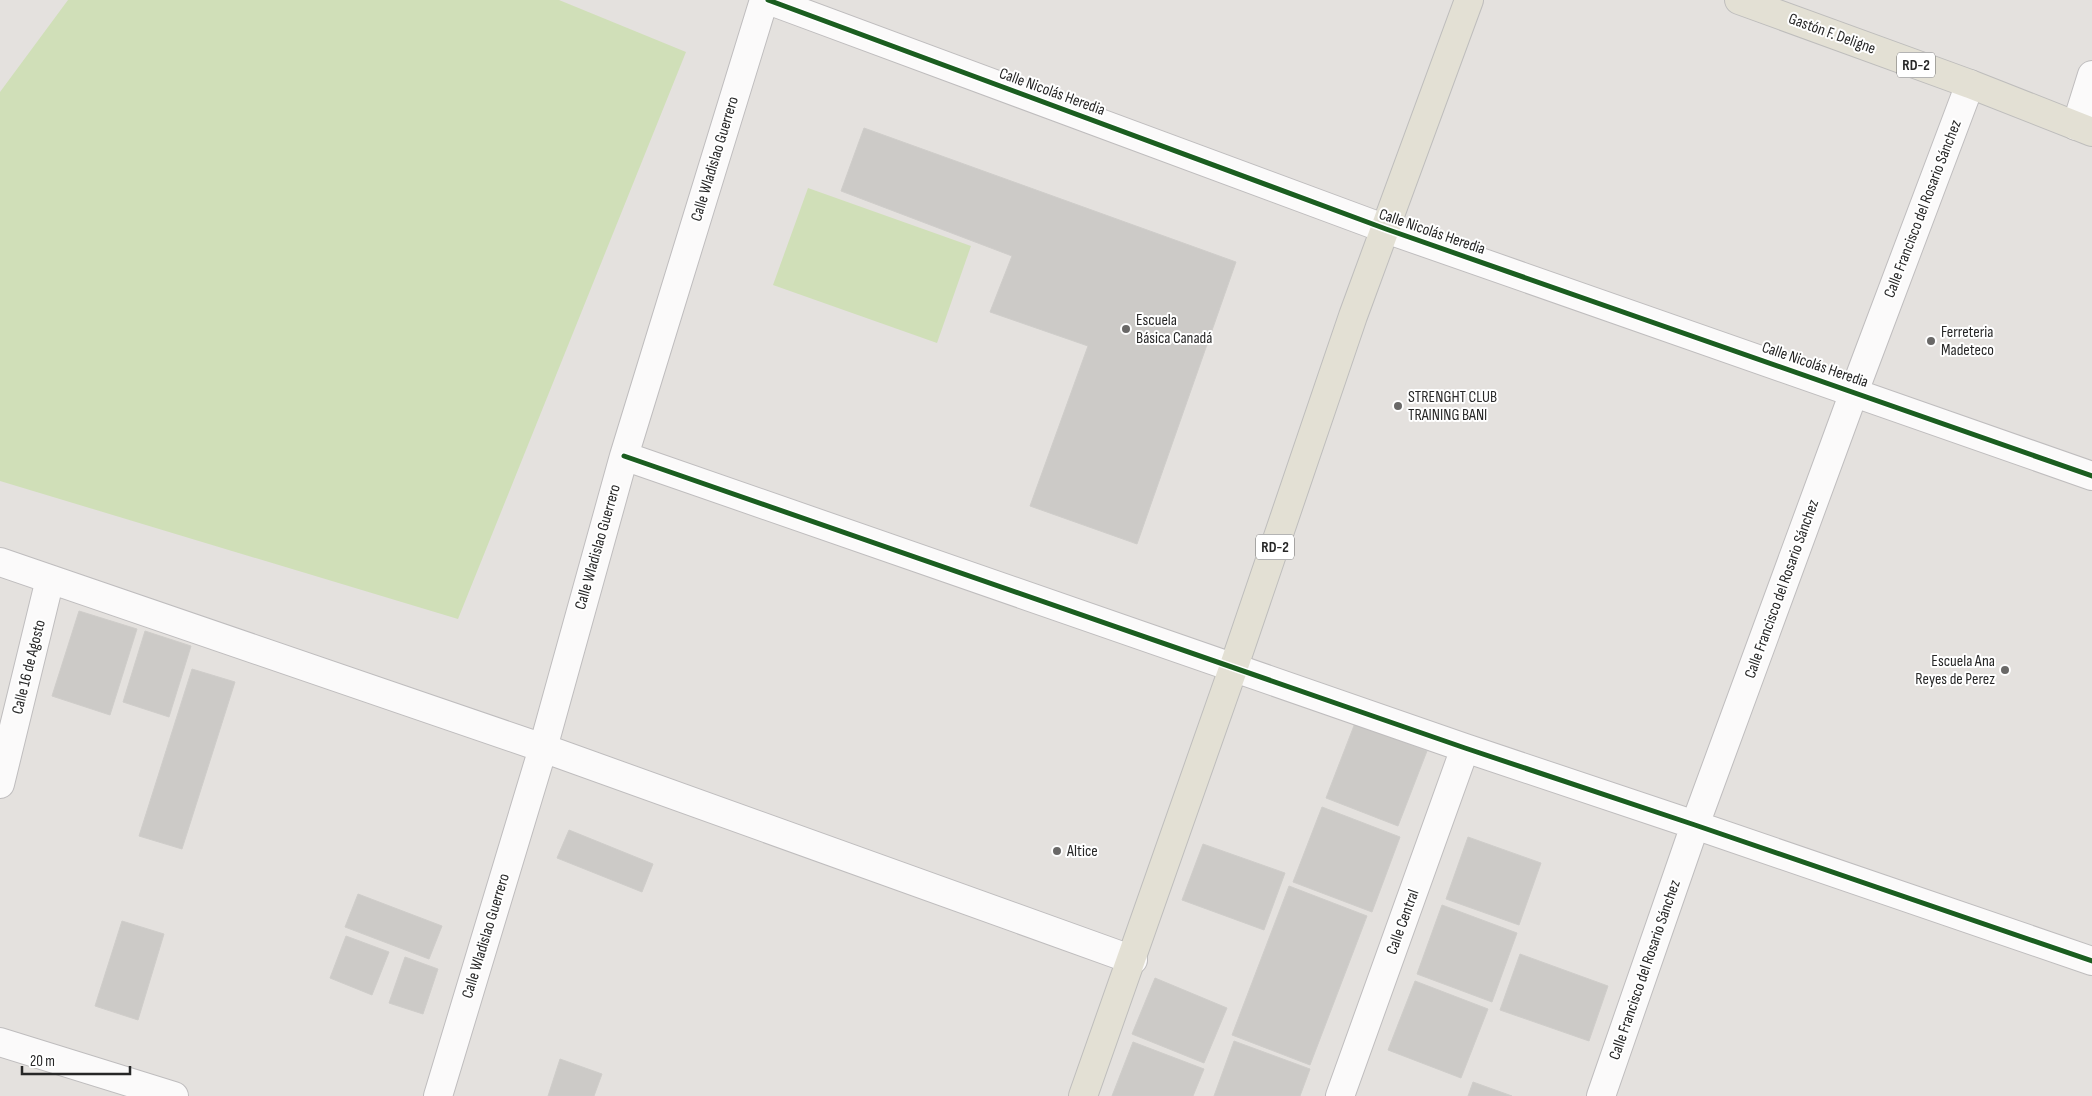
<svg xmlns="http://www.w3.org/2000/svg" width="2092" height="1096" viewBox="0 0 2092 1096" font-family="'Sofia Sans Condensed',sans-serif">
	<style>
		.pitch { fill: #d0dfb8 }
		.building { fill: #cccac7; stroke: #cfcdca }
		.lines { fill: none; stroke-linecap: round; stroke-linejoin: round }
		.minor-casing { stroke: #bfbdbe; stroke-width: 30 }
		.major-casing { stroke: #bebdbc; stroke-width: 30 }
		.minor { stroke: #fbfafa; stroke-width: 28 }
		.major { stroke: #e3e0d4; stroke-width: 28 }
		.cycleway-casing { stroke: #fff; stroke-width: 8 }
		.cycleway { stroke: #1b5e20; stroke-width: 5 }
		.poi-dot { fill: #696867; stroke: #fff; stroke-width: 2 }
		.labels { text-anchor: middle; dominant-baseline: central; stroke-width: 4; stroke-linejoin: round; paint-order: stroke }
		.shield { fill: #fff; stroke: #686868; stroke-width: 1 }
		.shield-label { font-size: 15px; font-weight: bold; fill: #272727 }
		.street-label { font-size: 16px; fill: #272727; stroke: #fff }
		.poi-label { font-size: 16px; fill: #272727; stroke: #fff; text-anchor: start }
	</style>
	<rect width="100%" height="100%" fill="#e4e1de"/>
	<path class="pitch" d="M 68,0 L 559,0 L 686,52 L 458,619 L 0,481 L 0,92 Z
		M 808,188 L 971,246 L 937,343 L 773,285 Z"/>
	<path class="building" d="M 864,128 L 1236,262 L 1137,544 L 1030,506 L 1088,346 L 990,312 L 1012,256 L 841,191 Z
		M 79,611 L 137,629 L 110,715 L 52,696 Z
		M 145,631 L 191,646 L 169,717 L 123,702 Z
		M 192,669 L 235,682 L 182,849 L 139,836 Z
		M 1355,723 L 1427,751 L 1398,826 L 1326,798 Z
		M 1322,807 L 1400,837 L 1372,912 L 1293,882 Z
		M 569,830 L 653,864 L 642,892 L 557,858 Z
		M 1468,837 L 1541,863 L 1519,925 L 1446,899 Z
		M 1203,844 L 1285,873 L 1264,930 L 1182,900 Z
		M 1289,886 L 1367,916 L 1310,1065 L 1232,1035 Z
		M 358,894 L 442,926 L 429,959 L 345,927 Z
		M 1442,905 L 1517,933 L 1492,1002 L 1417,974 Z
		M 122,921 L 164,934 L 138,1020 L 95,1006 Z
		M 346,936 L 389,952 L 372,995 L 330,978 Z
		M 1520,954 L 1608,986 L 1589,1041 L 1500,1010 Z
		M 405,957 L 438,969 L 423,1014 L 389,1003 Z
		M 1155,978 L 1227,1008 L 1204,1063 L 1132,1034 Z
		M 1415,981 L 1488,1009 L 1461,1078 L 1388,1050 Z
		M 1234,1041 L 1310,1069 L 1300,1096 L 1214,1096 Z
		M 1133,1042 L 1204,1069 L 1193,1096 L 1112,1096 Z
		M 560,1059 L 602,1074 L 594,1096 L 548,1096 Z
		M 1473,1082 L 1512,1096 L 1468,1096 Z"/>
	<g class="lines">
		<defs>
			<path id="minor" d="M 768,0 L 1386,229 L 2092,476
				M 2076,126 L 2092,75
				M 624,456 L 1465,748 L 1695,825 L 2092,961
				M 0,562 L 543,748 L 1133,960
				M 0,784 L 50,579
				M 0,1042 L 174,1096
				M 438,1096 L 543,748 L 624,456 L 764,0
				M 1340,1096 L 1465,748
				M 1601,1096 L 1695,825 L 1854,392 L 1970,84"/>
			<path id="major" d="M 1739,0 L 1970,84 L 2092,132
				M 1083,1096 L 1233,669 L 1353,316 L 1469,0"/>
		</defs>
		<use href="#minor" class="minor-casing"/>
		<use href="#major" class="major-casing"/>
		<use href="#minor" class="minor"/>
		<use href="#major" class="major"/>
		<defs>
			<path id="cycleway" d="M 768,0 L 1386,229 L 2092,476
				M 624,456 L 1465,748 L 1695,825 L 2092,961"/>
		</defs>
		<use href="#cycleway" class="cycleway-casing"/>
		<use href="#cycleway" class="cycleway"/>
	</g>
	<g class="poi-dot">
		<circle cx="1126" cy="329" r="5"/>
		<circle cx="1931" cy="341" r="5"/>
		<circle cx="1398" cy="406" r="5"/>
		<circle cx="2005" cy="670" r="5"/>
		<circle cx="1057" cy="851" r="5"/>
	</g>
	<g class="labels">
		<g class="shield">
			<rect x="1897" y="52.5" width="38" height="25" rx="4"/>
			<rect x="1256" y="534.5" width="38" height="25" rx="4"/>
		</g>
		<g class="shield-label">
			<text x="1916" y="65">RD-2</text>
			<text x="1275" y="547">RD-2</text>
		</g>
		<g class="street-label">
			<text transform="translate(1832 34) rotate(20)">Gastón F. Deligne</text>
			<text transform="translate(1052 92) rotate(20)">Calle Nicolás Heredia</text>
			<text transform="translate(715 159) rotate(-73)">Calle Wladislao Guerrero</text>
			<text transform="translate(1923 209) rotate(-69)">Calle Francisco del Rosario Sánchez</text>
			<text transform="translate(1432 232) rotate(19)">Calle Nicolás Heredia</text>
			<text transform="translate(1815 365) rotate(19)">Calle Nicolás Heredia</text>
			<text transform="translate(598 547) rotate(-74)">Calle Wladislao Guerrero</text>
			<text transform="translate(1782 589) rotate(-70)">Calle Francisco del Rosario Sánchez</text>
			<text transform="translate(29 667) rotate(-76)">Calle 16 de Agosto</text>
			<text transform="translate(1403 922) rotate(-70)">Calle Central</text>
			<text transform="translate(486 936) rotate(-73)">Calle Wladislao Guerrero</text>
			<text transform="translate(1645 970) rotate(-71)">Calle Francisco del Rosario Sánchez</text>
		</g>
		<g class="poi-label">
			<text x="1136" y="320">Escuela<tspan x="1136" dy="18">Básica Canadá</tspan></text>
			<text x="1941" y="332">Ferreteria<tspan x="1941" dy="18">Madeteco</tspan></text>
			<text x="1408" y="397">STRENGHT CLUB<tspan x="1408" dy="18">TRAINING BANI</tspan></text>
			<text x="1995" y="661" text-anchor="end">Escuela Ana<tspan x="1995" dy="18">Reyes de Perez</tspan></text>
			<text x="1067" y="851">Altice</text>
		</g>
	</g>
	<path d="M22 1066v8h108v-8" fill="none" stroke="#272727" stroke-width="2.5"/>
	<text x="30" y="1066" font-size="15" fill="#272727" stroke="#ffffff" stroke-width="4" paint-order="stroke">20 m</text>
</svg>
